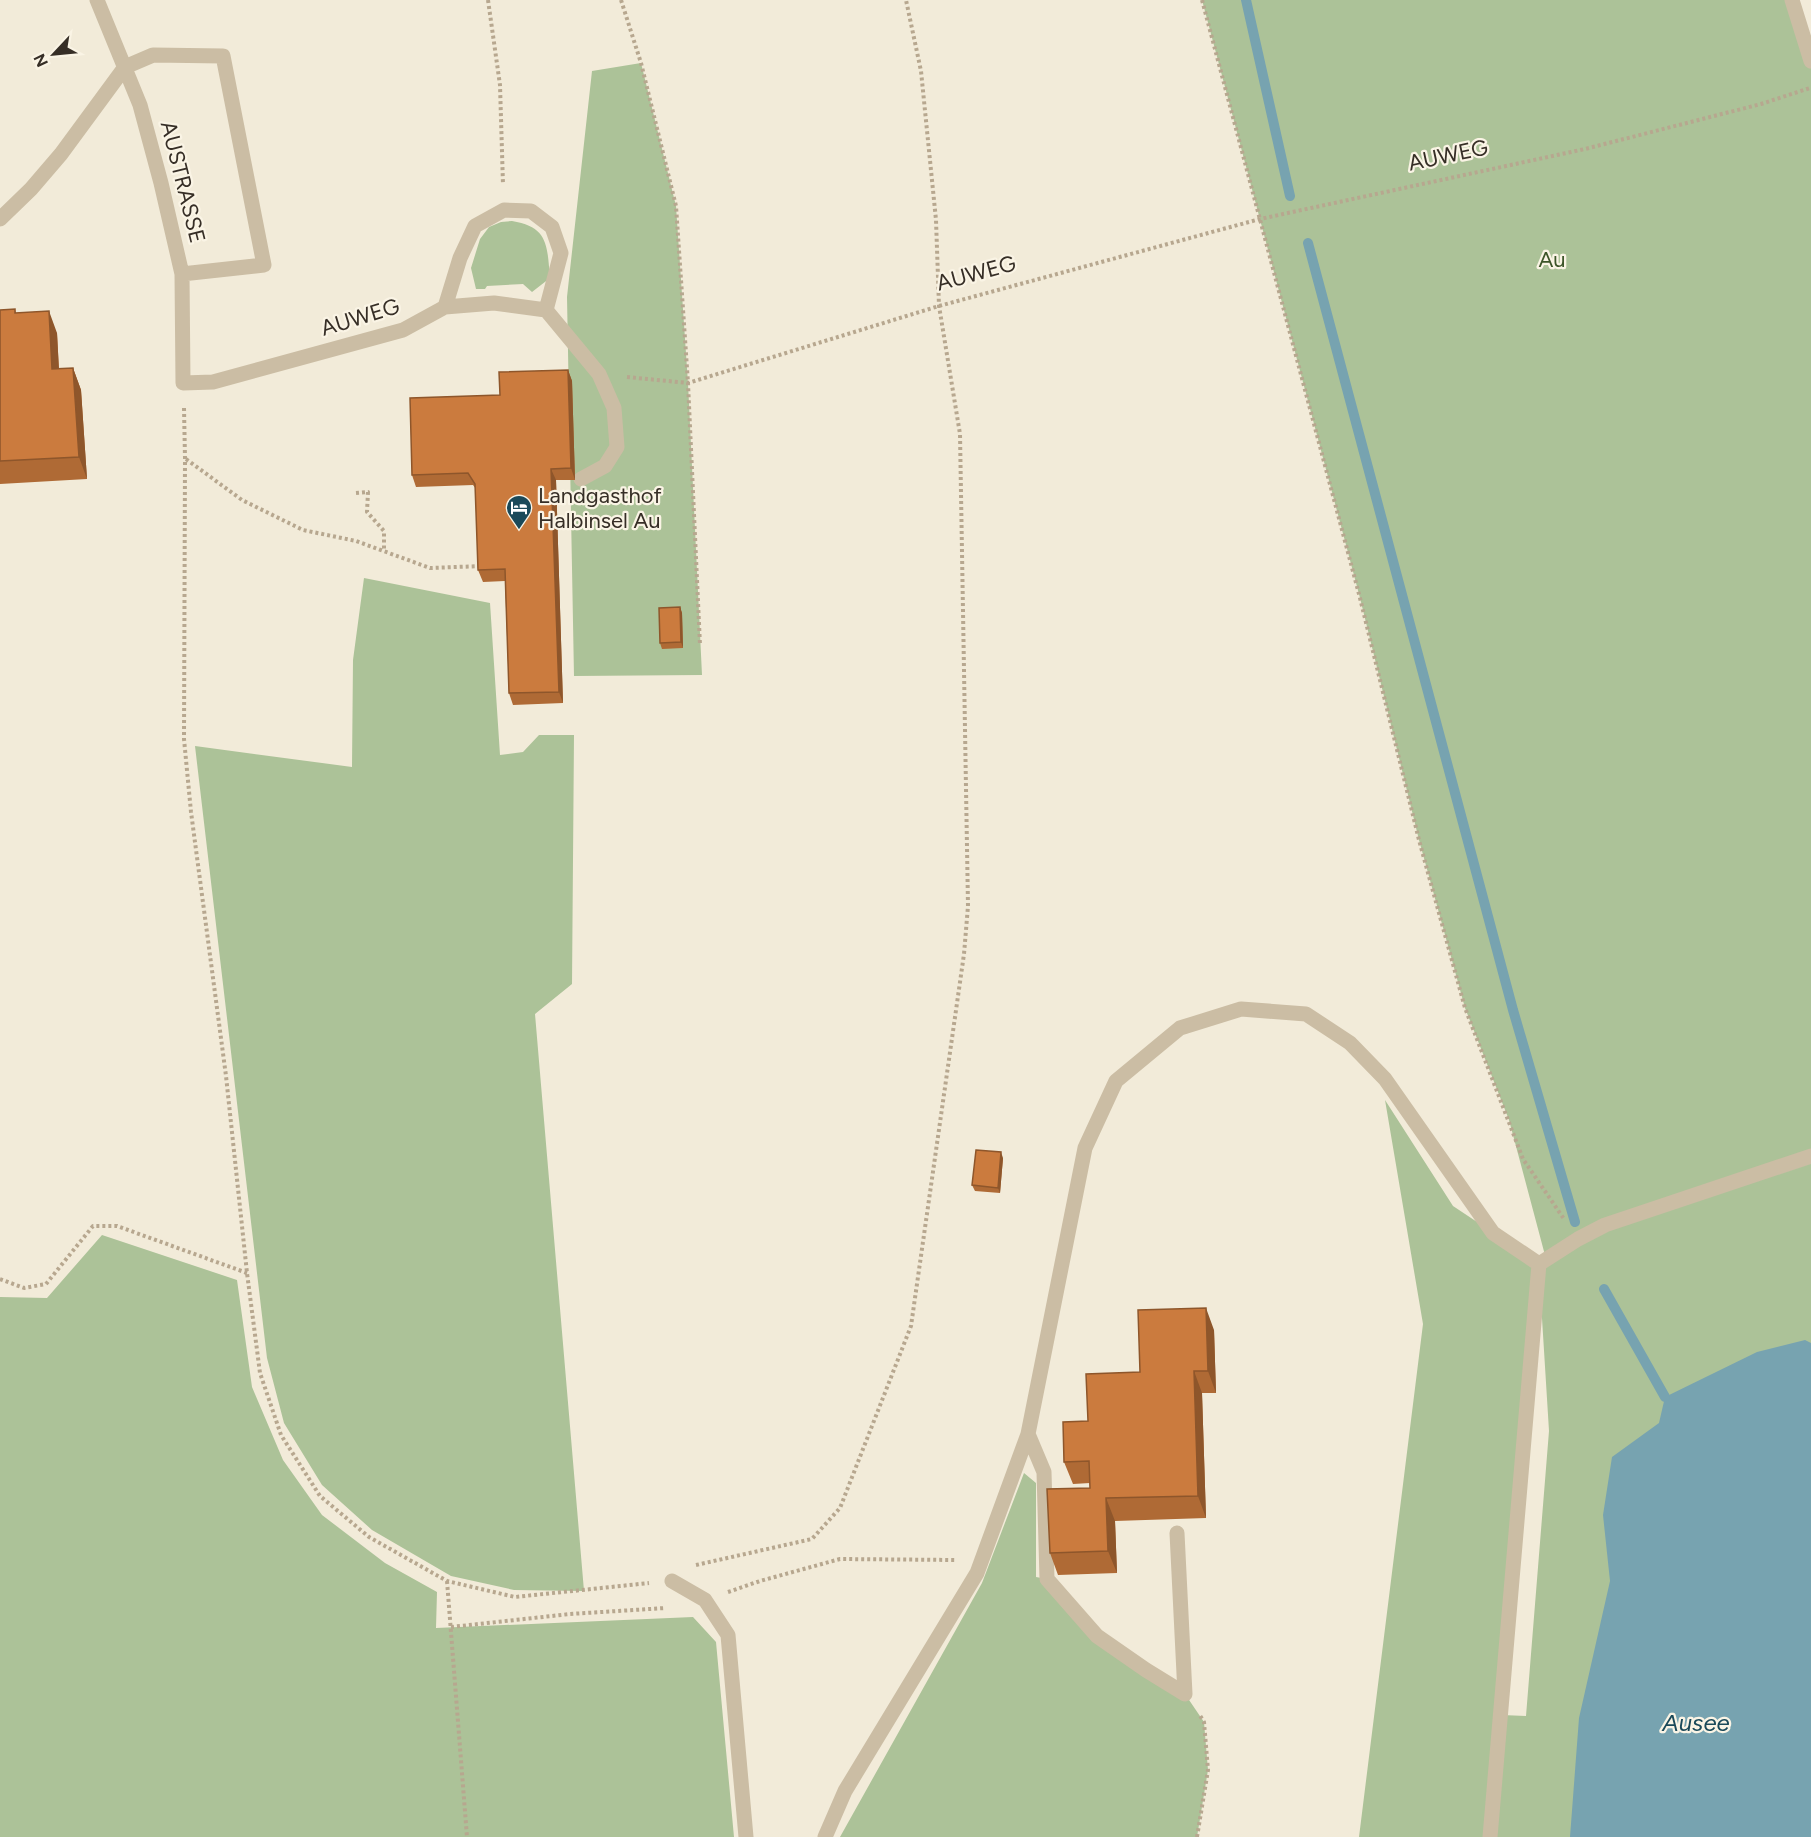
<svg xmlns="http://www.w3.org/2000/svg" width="1811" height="1837" viewBox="0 0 1811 1837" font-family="Figtree,sans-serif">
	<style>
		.green { fill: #acc298; fill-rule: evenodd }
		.water { fill: #77a3b0 }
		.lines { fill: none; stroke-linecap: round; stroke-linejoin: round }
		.stream { stroke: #77a3b0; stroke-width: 10 }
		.path { stroke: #b7a78f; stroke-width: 4; stroke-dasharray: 3 3; stroke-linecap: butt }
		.lane { stroke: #cbbda4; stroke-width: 15 }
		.street { stroke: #cbbda4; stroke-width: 15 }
		.wall { fill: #af6a35 }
		.shaded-wall { fill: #8e562b }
		.building { fill: #cb7b3e; stroke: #8e562b; stroke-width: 1.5 }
		.labels { text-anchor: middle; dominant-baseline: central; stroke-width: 4.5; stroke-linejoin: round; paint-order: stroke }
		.street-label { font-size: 22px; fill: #362e26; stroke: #faf4e5 }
		.park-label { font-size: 22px; fill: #3d5529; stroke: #faf4e5 }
		.poi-label { font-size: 22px; fill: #362e26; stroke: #faf4e5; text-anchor: start }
		.water-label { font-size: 24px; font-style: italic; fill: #1a4959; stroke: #faf4e5 }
	</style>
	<rect width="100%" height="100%" fill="#f2ebd9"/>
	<path class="green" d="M 1202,0 L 1792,0 L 1811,61 L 1811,1837 L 1359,1837 L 1423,1324 L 1385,1100 L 1453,1206 L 1539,1263 L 1546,1259 L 1509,1120 L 1465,1008 L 1419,840 L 1360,598 ZM 1539,1270 L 1549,1431 L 1526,1716 L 1502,1715 Z
		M 641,63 L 676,206 L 688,383 L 702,675 L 574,676 L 567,297 L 592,71 Z
		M 512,221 C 549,227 547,246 550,278 L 532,292 L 523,284 L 487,286 L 485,289 L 476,289 L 471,268 L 480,239 L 489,227 L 501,222 Z
		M 364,578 L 490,603 L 500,755 L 523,752 L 539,735 L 574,735 L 572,984 L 535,1014 L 584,1591 L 514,1590 L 451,1576 L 372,1530 L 322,1485 L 284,1423 L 267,1358 L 195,746 L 352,767 L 353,660 Z
		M 102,1235 L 237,1280 L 252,1387 L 283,1460 L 322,1515 L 385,1563 L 437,1592 L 436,1628 L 693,1617 L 716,1642 L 734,1837 L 0,1837 L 0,1297 L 47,1298 Z
		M 1024,1473 L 1036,1483 L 1036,1577 L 1047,1579 L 1097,1636 L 1185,1694 L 1204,1722 L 1208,1770 L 1197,1837 L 840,1837 L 982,1583 Z"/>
	<path class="water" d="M 1805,1340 L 1811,1343 L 1811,1837 L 1570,1837 L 1579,1718 L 1610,1581 L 1603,1515 L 1612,1457 L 1659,1423 L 1665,1397 L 1757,1352 Z"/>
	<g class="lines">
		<path class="stream" d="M 1246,0 L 1290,196
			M 1308,243 L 1513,1010 L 1575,1222
			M 1604,1289 L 1665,1397"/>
		<path class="path" d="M 488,0 L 500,85 L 503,185
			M 621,0 L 641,63 L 676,206 L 688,383 L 700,645
			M 1202,0 L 1360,598 L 1419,840 L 1465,1008 L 1523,1159 L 1564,1219
			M 627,377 L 688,383 L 939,306 L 1260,219 L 1585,149 L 1761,104 L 1810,88
			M 184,408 L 185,458 L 184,739 L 191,812 L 226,1076 L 247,1273 L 260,1373 L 281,1435 L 320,1496 L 369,1537 L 447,1581 L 515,1597 L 649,1583
			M 186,459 L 242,500 L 303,530 L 356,541 L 430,568 L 482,566
			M 356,493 L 368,492 L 367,512 L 384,531 L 384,551
			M 0,1279 L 24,1288 L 46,1284 L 93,1226 L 117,1226 L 247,1273
			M 696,1565 L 812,1539 L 840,1508 L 911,1326 L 964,954 L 968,906 L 960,434 L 939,306 L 936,220 L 921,71 L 906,0
			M 447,1581 L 467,1837
			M 728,1592 L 760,1581 L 840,1559 L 956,1560
			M 451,1627 L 570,1614 L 666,1608
			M 1197,1837 L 1208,1770 L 1204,1722 L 1199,1714"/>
		<path class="lane" d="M 97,0 L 140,105 L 161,183 L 182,274 L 183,383 L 213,382 L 403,330 L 445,307 L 494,303 L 546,310 L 599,374 L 614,408 L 617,447 L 605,466 L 581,479
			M 0,219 L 31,189 L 61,154 L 125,67 L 153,55 L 223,56 L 264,265 L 182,274
			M 445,307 L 460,258 L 475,226 L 504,210 L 531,211 L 552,227 L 561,253 L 546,310
			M 1539,1264 L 1578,1239 L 1605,1225 L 1811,1156
			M 1028,1434 L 1044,1472 L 1047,1579 L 1097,1636 L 1146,1670 L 1185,1694
			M 1177,1533 L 1185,1694
			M 672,1581 L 705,1600 L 728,1635 L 746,1837
			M 825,1837 L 845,1791 L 977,1573 L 1028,1434 L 1085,1148 L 1116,1081 L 1180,1028 L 1241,1009 L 1306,1014 L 1350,1043 L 1385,1079 L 1493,1233 L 1539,1264
			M 1490,1837 L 1539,1264"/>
		<path class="street" d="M 1792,0 L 1811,61"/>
	</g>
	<path class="wall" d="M 15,309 L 16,313 L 57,333 L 59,369 L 73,368 L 81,390 L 87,479 L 0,484 L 0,310 Z
		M 568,370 L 572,381 L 575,480 L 556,480 L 563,703 L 513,705 L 509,693 L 505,581 L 483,582 L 478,570 L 476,489 L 473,485 L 416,487 L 412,475 L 500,395 Z
		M 680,607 L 682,613 L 683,648 L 662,649 L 660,643 Z
		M 1003,1158 L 1000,1193 L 975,1191 L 972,1185 Z
		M 1214,1330 L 1216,1393 L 1202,1393 L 1206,1518 L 1115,1521 L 1117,1573 L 1058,1575 L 1050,1553 L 1090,1488 L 1090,1483 L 1073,1484 L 1064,1462 L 1088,1421 L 1140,1372 Z"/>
	<path class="shaded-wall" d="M 49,311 L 57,333 L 60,392 L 52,369 Z
		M 73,368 L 81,390 L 87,479 L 79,457 Z
		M 568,370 L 572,381 L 575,480 L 571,468 Z
		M 551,469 L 556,480 L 563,703 L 559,692 Z
		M 680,607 L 682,613 L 683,648 L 681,642 Z
		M 1001,1152 L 1003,1158 L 1000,1193 L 998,1188 Z
		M 1206,1308 L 1214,1330 L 1216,1393 L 1208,1371 Z
		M 1194,1371 L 1202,1393 L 1206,1518 L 1198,1496 Z
		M 1106,1498 L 1115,1521 L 1117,1573 L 1108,1551 Z"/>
	<path class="building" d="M 15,309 L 15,313 L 49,311 L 52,369 L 73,368 L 79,457 L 0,461 L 0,310 Z
		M 568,370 L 571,468 L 551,469 L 559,692 L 509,693 L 505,569 L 478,570 L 475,484 L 468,473 L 412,475 L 410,398 L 500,395 L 499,372 Z
		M 680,607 L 681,642 L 660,643 L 659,608 Z
		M 976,1150 L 1001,1152 L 998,1188 L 972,1185 Z
		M 1206,1308 L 1208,1371 L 1194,1371 L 1198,1496 L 1106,1498 L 1108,1551 L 1050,1553 L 1047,1489 L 1090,1488 L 1089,1461 L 1064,1462 L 1063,1422 L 1088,1421 L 1086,1374 L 1140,1372 L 1138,1310 Z"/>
	<defs>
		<symbol id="hotel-pin" viewBox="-11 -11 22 30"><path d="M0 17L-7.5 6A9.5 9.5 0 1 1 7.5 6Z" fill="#1a4959" stroke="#faf4e5"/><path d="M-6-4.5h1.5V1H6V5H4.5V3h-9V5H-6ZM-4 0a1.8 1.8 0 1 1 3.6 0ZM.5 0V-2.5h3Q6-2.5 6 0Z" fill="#fff"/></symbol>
	</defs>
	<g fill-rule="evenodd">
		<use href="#hotel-pin" x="504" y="493" width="30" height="40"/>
	</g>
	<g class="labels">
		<g class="street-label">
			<text transform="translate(1448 155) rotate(-12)">AUWEG</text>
			<text transform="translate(183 182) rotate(76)">AUSTRASSE</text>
			<text transform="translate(976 273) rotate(-15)">AUWEG</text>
			<text transform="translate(360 317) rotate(-17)">AUWEG</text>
		</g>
		<g class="park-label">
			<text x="1552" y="259">Au</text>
		</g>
		<g class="poi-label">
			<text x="538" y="495">Landgasthof<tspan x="538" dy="25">Halbinsel Au</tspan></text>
		</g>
		<g class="water-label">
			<text x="1696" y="1722">Ausee</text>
		</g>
	</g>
	<g transform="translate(54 54) rotate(244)" stroke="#faf4e5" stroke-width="4.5" paint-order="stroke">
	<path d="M0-4.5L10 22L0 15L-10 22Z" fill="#362e26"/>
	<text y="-9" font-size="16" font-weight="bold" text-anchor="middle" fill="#362e26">N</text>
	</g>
</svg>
